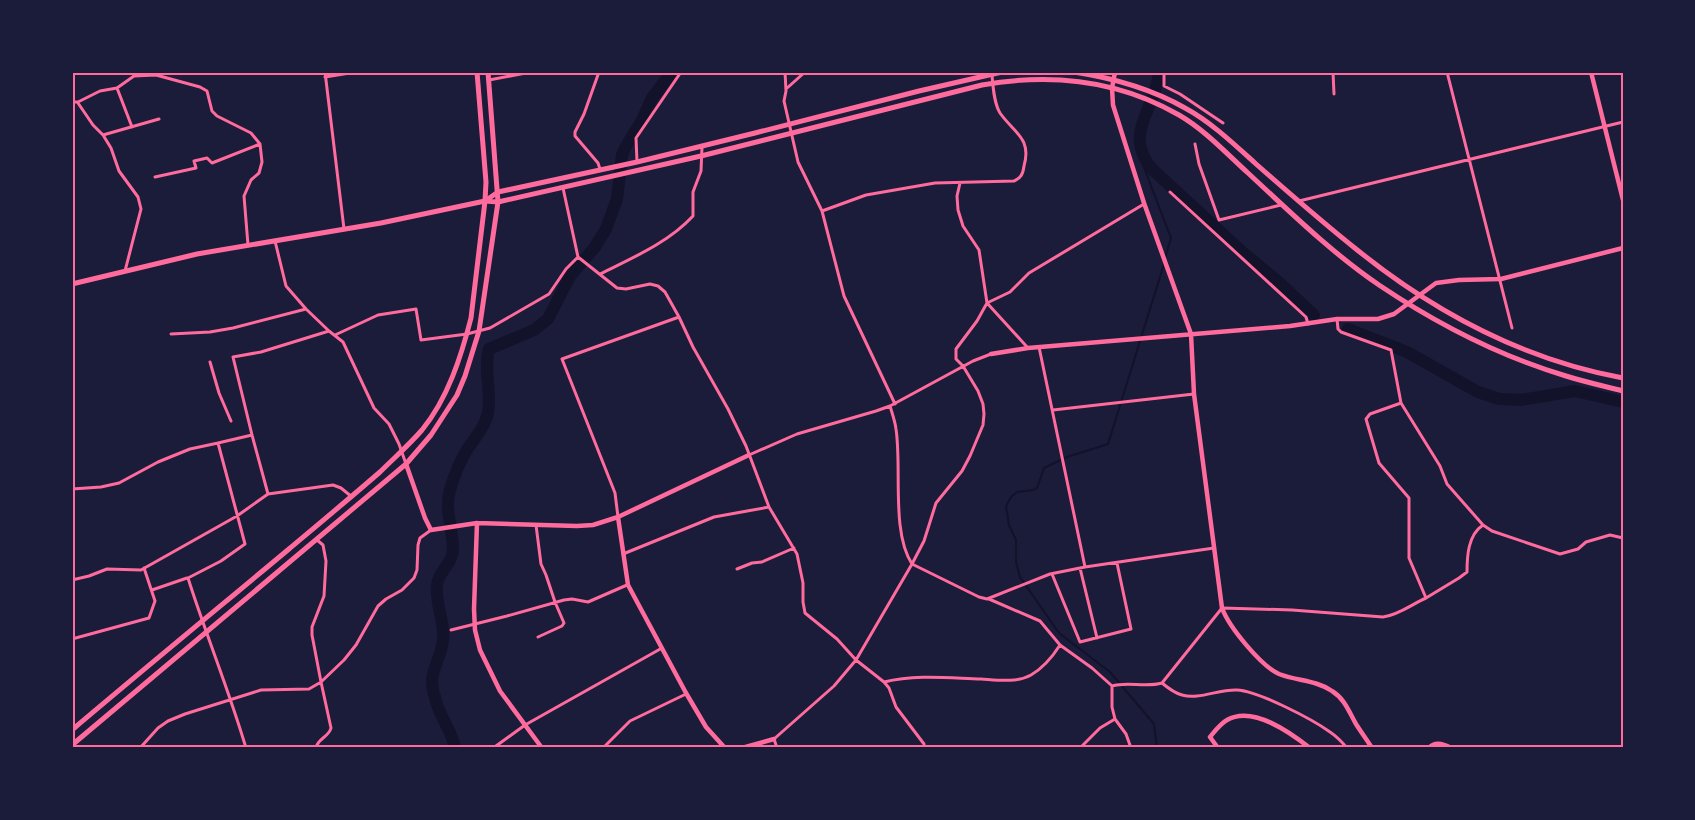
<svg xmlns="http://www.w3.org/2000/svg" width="1695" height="820" viewBox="0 0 1695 820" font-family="'Libre Baskerville',serif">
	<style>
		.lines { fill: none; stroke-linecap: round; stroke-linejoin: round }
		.stream { stroke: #12122b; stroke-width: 2 }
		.river { stroke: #12122b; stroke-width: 12 }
		.minor { stroke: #ff6b9d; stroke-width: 3 }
		.tertiary { stroke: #ff6b9d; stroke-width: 4.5 }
		.primary { stroke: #ff6b9d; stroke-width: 5 }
		.trunk { stroke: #ff6b9d; stroke-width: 5 }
		.neatline { fill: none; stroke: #ff6b9d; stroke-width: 2 }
	</style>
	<rect width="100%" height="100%" fill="#1b1b3a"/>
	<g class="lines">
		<path class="stream" d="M 1145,160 L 1143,165 L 1171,238 L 1165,258
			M 1157,748 L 1154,724 L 1110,672 L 1059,633 L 1020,577 L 1016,562 L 1016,540 L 1009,525 L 1006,506 L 1011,497 L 1017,492 L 1033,490 L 1037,488 L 1044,468 L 1067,457 L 1108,444 L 1164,264"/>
		<path class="river" d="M 1159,72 C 1156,109 1122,133 1152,169 L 1240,250 L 1281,284 L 1314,315
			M 1348,329 L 1407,352 L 1478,392 L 1499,399 L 1521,400 L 1575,391 L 1623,402
			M 455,748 C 452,730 438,715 435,697 C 433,692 432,685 432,679 C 434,666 442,653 443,640 C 445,621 435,604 437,586 C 438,571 453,564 453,549 C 453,529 444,509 450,490 C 454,476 460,461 468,448 C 476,437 485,426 488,413 C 492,392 483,369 489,349 L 534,330 L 548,319 L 570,276 L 595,247 L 606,229 L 617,199 L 622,155 L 625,148 L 642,120 L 652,98 L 672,72"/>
		<path class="minor" d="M 325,72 L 344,229
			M 599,72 L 584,114 L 575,132 L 575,136 L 598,163 L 600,169
			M 785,72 L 786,91 L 784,101 L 798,162 L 822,211 L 844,296 L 895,404
			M 1164,72 L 1164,86 L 1180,94 L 1223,123
			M 1333,72 L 1334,94
			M 1447,72 L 1512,328
			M 325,77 L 356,72
			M 489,80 L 531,72
			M 117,88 L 132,127
			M 786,89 L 805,72
			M 72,102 L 78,102 L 100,91 L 117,88 L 134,76 L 156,75 L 200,87 L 207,91 L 212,111 L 217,116 L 251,133 L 260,144 L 262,162 L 259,173 L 251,180 L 244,196 L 248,245
			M 78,103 L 93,125 L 103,135 L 111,148 L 119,171 L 138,197 L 141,209 L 125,271
			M 103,135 L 159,119
			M 1195,144 L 1199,164 L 1219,220 L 1281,205
			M 637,162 L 636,138 L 681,72
			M 155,177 L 196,168 L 194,161 L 207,158 L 212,163 L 260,144
			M 563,188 L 578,257 L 617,288 L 626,289 L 650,284 L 658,286 L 665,292 L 679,317 L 693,347 L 728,409 L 746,446 L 769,507 L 797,554 L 803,583 L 803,602 L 805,613 L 837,639 L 856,660 L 884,682 L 889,688 L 896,707 L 924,744 L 924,748
			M 1170,192 L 1306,317 L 1308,324
			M 1299,201 L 1623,122
			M 822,211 L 866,195 L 935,183 L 1014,181 C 1021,178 1023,174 1024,166 C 1032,138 1014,133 1000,113 C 994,103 993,87 992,75
			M 275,241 L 286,286 L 306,309 L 329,331 L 343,342 L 374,408 L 389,424 L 399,444 L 406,464
			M 600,274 C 632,258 668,243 693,216 L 693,192 L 701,171 L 702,147
			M 1337,319 L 1338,329 L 1341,332 L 1391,350 L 1401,403 L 1440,466 L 1447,484 L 1483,525 L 1492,531 L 1560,554 L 1578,549 L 1586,542 L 1610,535 L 1623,538
			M 171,334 L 210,332 L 233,328 L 306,309
			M 335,335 L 378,315 L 416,309 L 421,340 L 467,334 L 490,328 L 549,294 L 566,269 L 578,257
			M 1039,347 L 1085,567
			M 1028,348 L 987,303 L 1010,292 L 1029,273 L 1144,204
			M 210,362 L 219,393 L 231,421
			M 890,406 C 892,413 895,421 896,429 C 902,468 891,532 912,564 L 979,597 L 987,599 L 1050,574 L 1085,567 L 1214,548
			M 1053,410 L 1194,394
			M 252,435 L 268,494
			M 749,455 L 797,434 L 876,411 L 890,406 L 973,361 L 991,354
			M 72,489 L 101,487 L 119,483 L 158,462 L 190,449 L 218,443
			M 618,517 L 615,493 L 562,359 L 679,317
			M 536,525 L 541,564 L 546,575 L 555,602 L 564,623 L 562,626 L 538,637
			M 623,554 L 714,517 L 769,507
			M 1080,568 L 1097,638
			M 737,569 L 752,563 L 762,562 L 794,548
			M 1052,574 L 1080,642 L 1131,629 L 1117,563
			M 72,580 L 89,576 L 107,569 L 141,570 L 237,516 L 268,494 L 333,485 L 341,488 L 352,497
			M 152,590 L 187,578
			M 1426,598 L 1459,578 L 1467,572 C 1467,556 1468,535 1483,525
			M 989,599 L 1040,621 L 1060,645 L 1092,668 L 1111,685
			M 451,630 L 507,616 L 564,600 L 572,599 L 588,602 L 627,585
			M 72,639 L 149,618 L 155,601 L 144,568
			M 884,682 C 916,674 949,678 981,679 C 997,680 1017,683 1031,675 C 1043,668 1053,656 1060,645
			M 1162,683 C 1168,688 1174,693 1182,695 C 1199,700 1219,689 1237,690 C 1258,691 1312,719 1330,732 C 1336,736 1342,742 1347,748
			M 496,746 L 525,725 L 662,648
			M 140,748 L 158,728 L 168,721 L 185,714 L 261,690 L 309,689 L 321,682 L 344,660 L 356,645 L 378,606 L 386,599 L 402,590 L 414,578 L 417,570 L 418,545 L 420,538 L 431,530
			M 246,748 C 229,690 206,635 188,578 L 221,561 L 245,544 L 218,443 L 252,435 L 233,357 L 261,352 L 329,331
			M 316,748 C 317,739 329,737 331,728 L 321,682 L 312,635 L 312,627 L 324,596 L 326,561 L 323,545 L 317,540
			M 603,748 L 630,721 L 686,694
			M 777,748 L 774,739 L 834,686 L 856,660 L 912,564 L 924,541 L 936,503 L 962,471 L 970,456 L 983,425 L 984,414 L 983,404 L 978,391 L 963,366 L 956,359 L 956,349 L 977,321 L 987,303 L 979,250 L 963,226 L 958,210 L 957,196 L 960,183
			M 1080,748 L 1100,728 L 1115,719
			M 1131,748 L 1126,734 L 1115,719 L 1112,707 L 1112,686 C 1128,681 1145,688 1162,683 L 1222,608 L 1292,610 L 1383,617 C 1399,615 1412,604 1426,598 L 1409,558 L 1409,498 L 1379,463 L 1366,419 L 1370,414 L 1401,403"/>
		<path class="tertiary" d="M 1115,72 L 1112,88 L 1113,105 L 1144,203 L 1191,334 L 1194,394 L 1222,608 C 1229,627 1261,666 1279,674 C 1297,681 1316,680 1332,691 C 1345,699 1349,712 1356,724 C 1361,732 1367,740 1372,748
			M 1591,72 L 1623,200
			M 991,354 L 1028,348 L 1290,326 L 1337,319 L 1378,319 L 1394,314 L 1436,283 L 1459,280 L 1501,279 L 1623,248
			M 406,464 L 425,518 L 431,530 L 477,523 L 577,526 L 593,525 L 618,517 L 749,455
			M 618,517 L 628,585 L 686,693 L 706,727 L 725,748
			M 477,523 L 474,609 L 475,630 L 480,650 L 500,691 L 542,748
			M 742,748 L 774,739
			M 1218,748 L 1210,737 C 1215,731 1220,724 1227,720 C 1253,705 1291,733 1310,748
			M 1237,748 L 1251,748
			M 1429,748 C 1435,741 1444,744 1451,748"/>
		<path class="primary" d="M 1074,72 C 1113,78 1150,88 1185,108 C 1211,122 1234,144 1256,164 C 1289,193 1322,222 1356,249 C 1434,312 1525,360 1623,378
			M 485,201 L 498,192 L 637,162 L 755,133 L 919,91 L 1002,72
			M 72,284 L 197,254 L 381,223 L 485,201 L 498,202 L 701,156 L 982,85 C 1050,73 1118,80 1179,115 C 1205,130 1227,154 1248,173 C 1290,212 1332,253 1379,285 C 1437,324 1499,356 1566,376 C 1585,382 1604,386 1623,391"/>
		<path class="trunk" d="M 72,730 C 144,669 217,609 289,549 C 320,523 350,498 380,472 C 394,458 409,445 422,430 C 448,398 461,357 471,318 L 485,201 L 486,182 L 477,72
			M 72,745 L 406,464 L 431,435 L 457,395 L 465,376 L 479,331 L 498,202 L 488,72"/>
	</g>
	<rect width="1695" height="820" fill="none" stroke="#1b1b3a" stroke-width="147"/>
	<rect x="74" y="74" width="1548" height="672" class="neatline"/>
</svg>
